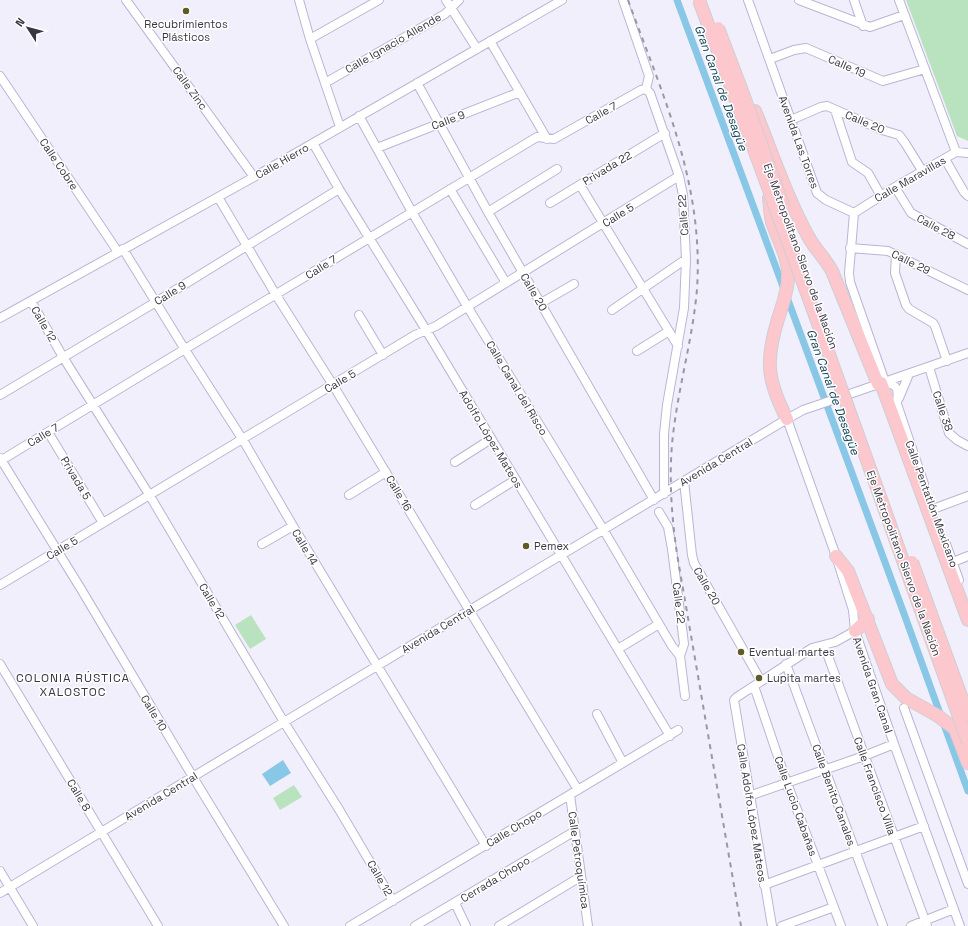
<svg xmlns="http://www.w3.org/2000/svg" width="968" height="926" viewBox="0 0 968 926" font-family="'Space Grotesk',sans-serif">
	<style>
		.green { fill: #b9e3bf }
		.water { fill: #89c7e6 }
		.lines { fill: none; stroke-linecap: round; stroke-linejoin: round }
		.canal { stroke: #89c7e6; stroke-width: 7 }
		.minor-casing { stroke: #bbb4d5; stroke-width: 10 }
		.highway-casing { stroke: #cfcfd2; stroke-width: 14 }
		.minor { stroke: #fff; stroke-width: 8 }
		.highway { stroke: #fcc7cd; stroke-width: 12 }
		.rail { stroke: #9a97a5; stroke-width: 2; stroke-dasharray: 5 5; stroke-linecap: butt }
		.highway-bridge-casing { stroke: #cfcfd2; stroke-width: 14; stroke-linecap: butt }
		.highway-bridge { stroke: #fcc7cd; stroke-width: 12 }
		.poi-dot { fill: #5f5b27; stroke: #fff; stroke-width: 1.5 }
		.labels { text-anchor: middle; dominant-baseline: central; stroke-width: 3; stroke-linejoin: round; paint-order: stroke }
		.poi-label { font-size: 11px; fill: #393644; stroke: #fff; text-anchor: start }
		.street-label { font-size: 11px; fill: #393644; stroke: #fff }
		.water-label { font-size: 12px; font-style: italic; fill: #0f4358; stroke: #fff }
		.neighbourhood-label { font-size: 12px; letter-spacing: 1px; fill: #393644; stroke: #fff }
	</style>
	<rect width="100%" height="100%" fill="#f2effd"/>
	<path class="green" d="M 906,0 L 968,0 L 968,141 L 957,136 Z
		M 251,615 L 266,639 L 250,649 L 235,625 Z
		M 294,785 L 302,797 L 280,810 L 273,798 Z"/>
	<path class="water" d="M 283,760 L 291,773 L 270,786 L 262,774 Z"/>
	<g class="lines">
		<path class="canal" d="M 677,0 L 903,611 L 968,791"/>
		<defs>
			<path id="minor" d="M 126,0 L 254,177
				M 299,0 L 310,39 L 340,127
				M 446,0 L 477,49
				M 623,0 L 649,76 L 646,89
				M 748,0 L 817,193 L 826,200 L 854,213
				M 799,0 L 870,27 L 904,15
				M 854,0 L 863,26
				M 899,0 L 956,152
				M 310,39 L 379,0
				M 490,41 L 547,139
				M 770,59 L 794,50 L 806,48 L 883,81 L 925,69
				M 0,76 L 118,252
				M 325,83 L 445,14 L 459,0
				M 417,83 L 488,212 L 654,500
				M 646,89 L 650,93 L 679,176 L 683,195 L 686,259 L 684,308 L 667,405 L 664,434 L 664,494
				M 835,110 L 852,162 L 868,173 L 881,196
				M 359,116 L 412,212 L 467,306 L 603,529 L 659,624 L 672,646 L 680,656
				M 791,120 L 821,107 L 827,106 L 882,130 L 899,135 L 905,143 L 923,172
				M 313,143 L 339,189 L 426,330 L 670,736
				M 377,148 L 520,92
				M 945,159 L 964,192 L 968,196
				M 580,185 L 678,346
				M 895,187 L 911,213 L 968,244
				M 450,189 L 506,283
				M 218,197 L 276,295 L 333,385 L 578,790
				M 550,203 L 665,133
				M 488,212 L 557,169
				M 854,213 L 849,273 L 850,282 L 885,382
				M 854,213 L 895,187 L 956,152 L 968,153
				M 850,248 L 888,251 L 968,290
				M 123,249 L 184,348 L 243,440 L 293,526 L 486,846
				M 896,254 L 895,273 L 906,305 L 909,309 L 933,323 L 935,326 L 947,361
				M 31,301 L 63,357 L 150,496 L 284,722 L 340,811 L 393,901
				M 541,303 L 574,284
				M 612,310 L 686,259
				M 359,315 L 383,355
				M 0,318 L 254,177 L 562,0
				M 637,351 L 669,331
				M 929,367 L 949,433 L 957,440 L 968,446
				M 885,382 C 900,386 898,390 897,404 L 924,484
				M 0,395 L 156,302 L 339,189
				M 899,398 L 909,374
				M 787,419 L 836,556 L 853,610 L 855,631 L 894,744 L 960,926
				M 48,432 L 103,523
				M 0,458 L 81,589 L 193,777 L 284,926
				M 0,461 C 179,353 357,244 537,137 L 554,139 L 641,90 L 646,89
				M 455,462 L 491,439
				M 684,481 L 692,555 L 694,563 L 761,681
				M 349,495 L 386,472
				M 475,505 L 515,480
				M 933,509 L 968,496
				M 659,512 L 668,527 L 672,549 L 684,644 L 680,656 L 685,696
				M 262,544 L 293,526
				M 946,544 L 959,580
				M 953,562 L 968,556
				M 0,585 L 415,335 L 436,326 L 679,176
				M 824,645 L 927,926
				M 618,649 L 659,624
				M 0,664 L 158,926
				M 786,664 L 883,926
				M 754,686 L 787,783 L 841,926
				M 904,708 L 968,884
				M 597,714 L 623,763
				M 570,795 L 588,926
				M 749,796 L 864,756 L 894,744
				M 0,871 L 33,926
				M 764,885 L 924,826
				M 0,893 L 787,419 L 803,410 L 815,406 L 968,353
				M 455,903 L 466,926
				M 350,926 L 678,730
				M 415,926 L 575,831
				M 499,926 L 580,877
				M 772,926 L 734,700 L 737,697 L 812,648 L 835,642 L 855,631
				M 782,926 L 834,907
				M 911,926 L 954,909"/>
			<path id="highway" d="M 755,111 C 772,152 786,196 808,236 C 814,248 825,258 832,271 L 878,384
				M 769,198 C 770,205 770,214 772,222 C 778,240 789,258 788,277 C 788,291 782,306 778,319 C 765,361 767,380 787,419
				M 881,383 L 968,620
				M 836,556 L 848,571 L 892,684 L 906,698 L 938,716 L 955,729 L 968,763
				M 855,631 L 868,619"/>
		</defs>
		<use href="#minor" class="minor-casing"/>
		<use href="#highway" class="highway-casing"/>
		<use href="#minor" class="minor"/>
		<use href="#highway" class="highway"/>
		<path class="rail" d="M 628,0 C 663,96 704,184 697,289 C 693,336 680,381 674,427 C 668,469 671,512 677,554 L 741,926"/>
		<defs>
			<path id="highway-bridge" d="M 699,0 L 812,307 L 968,742
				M 718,28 L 742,91 L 784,208
				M 912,562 L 968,715"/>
		</defs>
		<use href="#highway-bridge" class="highway-bridge-casing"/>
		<use href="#highway-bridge" class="highway-bridge"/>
	</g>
	<g class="poi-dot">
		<circle cx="186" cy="11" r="4"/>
		<circle cx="526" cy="546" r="4"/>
		<circle cx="741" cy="652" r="4"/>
		<circle cx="759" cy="678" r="4"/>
	</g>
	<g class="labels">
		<g class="poi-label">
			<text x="186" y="24" text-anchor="middle">Recubrimientos<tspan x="186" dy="13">Plásticos</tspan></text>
			<text x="534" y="546">Pemex</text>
			<text x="749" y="652">Eventual martes</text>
			<text x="767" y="678">Lupita martes</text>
		</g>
		<g class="street-label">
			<text transform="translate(393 43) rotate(-30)">Calle Ignacio Allende</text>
			<text transform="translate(847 66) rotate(24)">Calle 19</text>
			<text transform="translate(190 88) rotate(54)">Calle Zinc</text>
			<text transform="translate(601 113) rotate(-29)">Calle 7</text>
			<text transform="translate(448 120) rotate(-21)">Calle 9</text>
			<text transform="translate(865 122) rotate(23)">Calle 20</text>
			<text transform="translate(799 142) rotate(70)">Avenida Las Torres</text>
			<text transform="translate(282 161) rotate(-30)">Calle Hierro</text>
			<text transform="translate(59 164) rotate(56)">Calle Cobre</text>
			<text transform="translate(607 168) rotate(-31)">Privada 22</text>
			<text transform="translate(910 179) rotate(-30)">Calle Maravillas</text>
			<text transform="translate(618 215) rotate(-32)">Calle 5</text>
			<text transform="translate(683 215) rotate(-94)">Calle 22</text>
			<text transform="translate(936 227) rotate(28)">Calle 28</text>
			<text transform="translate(801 256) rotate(70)">Eje Metropolitano Siervo de la Nación</text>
			<text transform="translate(911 262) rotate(26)">Calle 29</text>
			<text transform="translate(321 267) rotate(-32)">Calle 7</text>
			<text transform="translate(534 292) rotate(60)">Calle 20</text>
			<text transform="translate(170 293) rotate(-32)">Calle 9</text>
			<text transform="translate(44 324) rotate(60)">Calle 12</text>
			<text transform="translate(340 381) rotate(-31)">Calle 5</text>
			<text transform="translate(517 388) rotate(59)">Calle Canal del Risco</text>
			<text transform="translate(943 411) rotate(71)">Calle 38</text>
			<text transform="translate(43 435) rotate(-31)">Calle 7</text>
			<text transform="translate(491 439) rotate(59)">Adolfo López Mateos</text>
			<text transform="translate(716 462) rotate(-31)">Avenida Central</text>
			<text transform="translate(76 478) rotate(59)">Privada 5</text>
			<text transform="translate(399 493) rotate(59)">Calle 16</text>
			<text transform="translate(932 504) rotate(70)">Calle Pentatlón Mexicano</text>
			<text transform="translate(305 547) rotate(59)">Calle 14</text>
			<text transform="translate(62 548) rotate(-31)">Calle 5</text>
			<text transform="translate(904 563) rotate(70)">Eje Metropolitano Siervo de la Nación</text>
			<text transform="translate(707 586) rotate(60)">Calle 20</text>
			<text transform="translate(212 601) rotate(59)">Calle 12</text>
			<text transform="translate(679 603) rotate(83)">Calle 22</text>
			<text transform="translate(438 629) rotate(-31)">Avenida Central</text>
			<text transform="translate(873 685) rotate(71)">Avenida Gran Canal</text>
			<text transform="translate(154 713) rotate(59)">Calle 10</text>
			<text transform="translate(875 786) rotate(70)">Calle Francisco Villa</text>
			<text transform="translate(79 795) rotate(59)">Calle 8</text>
			<text transform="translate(834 795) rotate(70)">Calle Benito Canales</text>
			<text transform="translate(161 796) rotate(-31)">Avenida Central</text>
			<text transform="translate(796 806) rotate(70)">Calle Lucio Cabañas</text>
			<text transform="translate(752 813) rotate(81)">Calle Adolfo López Mateos</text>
			<text transform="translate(514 828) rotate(-31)">Calle Chopo</text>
			<text transform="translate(579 860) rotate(82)">Calle Petroquímica</text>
			<text transform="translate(380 878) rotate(60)">Calle 12</text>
			<text transform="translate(495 879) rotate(-31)">Cerrada Chopo</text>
		</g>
		<g class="water-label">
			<text transform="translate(721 88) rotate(70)">Gran Canal de Desagüe</text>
			<text transform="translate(833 392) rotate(70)">Gran Canal de Desagüe</text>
		</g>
		<g class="neighbourhood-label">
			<text x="73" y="678">COLONIA RÚSTICA<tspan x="73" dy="14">XALOSTOC</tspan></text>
		</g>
	</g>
	<g transform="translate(28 28) rotate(306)" stroke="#ffffff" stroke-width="3" paint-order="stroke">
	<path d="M0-3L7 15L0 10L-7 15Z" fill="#393644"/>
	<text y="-6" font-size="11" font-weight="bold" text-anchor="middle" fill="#393644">N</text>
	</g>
</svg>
